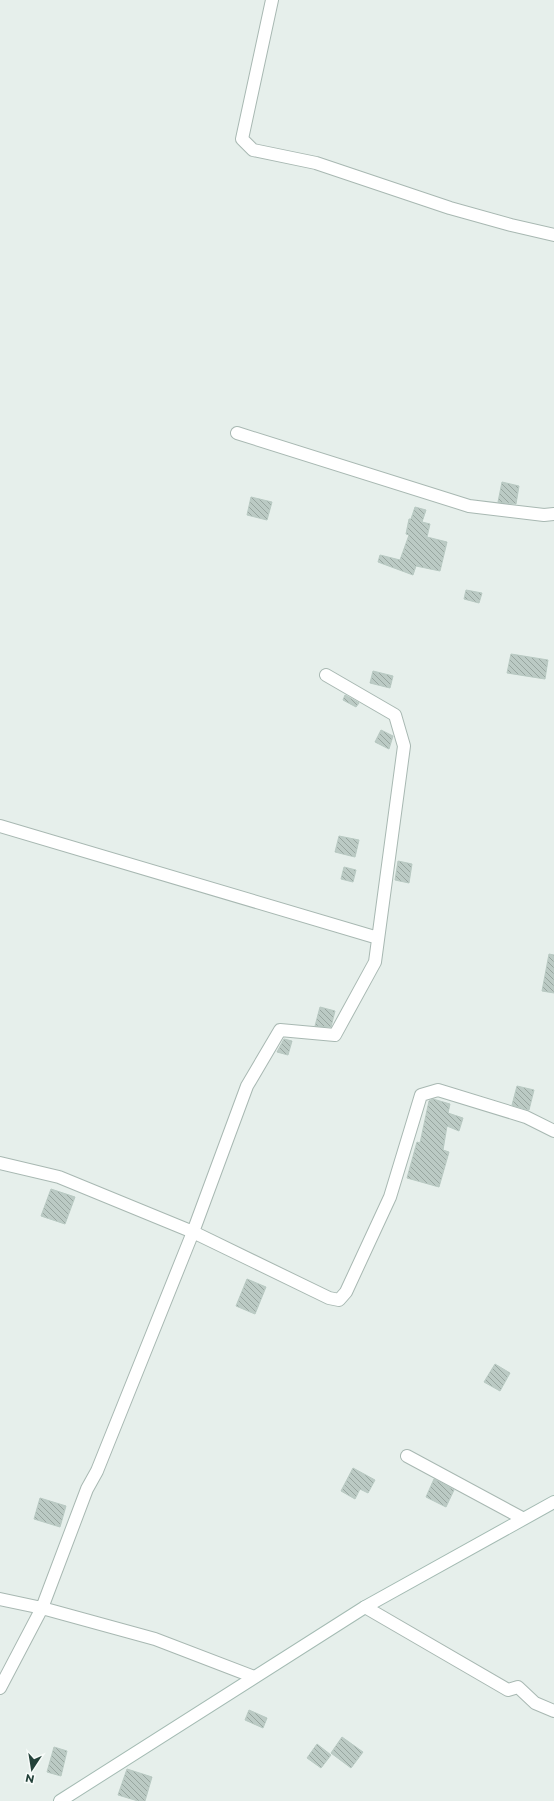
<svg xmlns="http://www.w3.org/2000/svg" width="554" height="1801" viewBox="0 0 554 1801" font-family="Montserrat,sans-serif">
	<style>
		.building { fill: url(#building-back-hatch); stroke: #b8c9c2 }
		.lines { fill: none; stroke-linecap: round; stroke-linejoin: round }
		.minor-casing { stroke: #a8b8b2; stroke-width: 14 }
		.secondary-casing { stroke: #a4bbb3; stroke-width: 14 }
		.minor { stroke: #fff; stroke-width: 12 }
		.secondary { stroke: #fff; stroke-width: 12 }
	</style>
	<defs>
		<pattern id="building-back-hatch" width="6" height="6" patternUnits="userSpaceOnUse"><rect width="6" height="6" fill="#bbcac4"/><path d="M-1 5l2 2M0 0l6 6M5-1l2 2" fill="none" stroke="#98a6a0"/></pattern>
	</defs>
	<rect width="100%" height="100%" fill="#e6efeb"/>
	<path class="building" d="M 502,482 L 519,486 L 516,504 L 498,502 Z
		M 251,497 L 272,502 L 267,520 L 247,515 Z
		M 415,507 L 426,510 L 422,522 L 430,524 L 427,537 L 447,542 L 440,571 L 416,566 L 413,575 L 378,562 L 380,555 L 400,560 L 409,535 L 406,534 L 409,519 L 411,519 Z
		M 466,590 L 482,593 L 479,603 L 464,599 Z
		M 511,654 L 548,660 L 545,679 L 507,673 Z
		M 373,671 L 393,676 L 390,688 L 370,683 Z
		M 345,695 L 359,703 L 356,707 L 343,700 Z
		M 381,730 L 393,736 L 389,749 L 375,742 Z
		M 339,836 L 359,840 L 355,857 L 335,852 Z
		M 398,861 L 412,864 L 409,883 L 395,880 Z
		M 344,867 L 356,870 L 353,882 L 341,879 Z
		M 549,954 L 554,955 L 554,993 L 542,991 Z
		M 320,1007 L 335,1011 L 331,1027 L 315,1026 Z
		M 284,1039 L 292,1041 L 288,1055 L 277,1052 Z
		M 517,1086 L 534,1090 L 529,1110 L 512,1105 Z
		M 433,1099 L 450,1104 L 448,1113 L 463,1118 L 459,1131 L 447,1126 L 443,1150 L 449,1152 L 439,1187 L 407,1178 L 417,1142 L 420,1143 L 429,1101 Z
		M 51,1189 L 75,1197 L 65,1224 L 41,1216 Z
		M 247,1279 L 266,1287 L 255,1314 L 236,1306 Z
		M 495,1364 L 510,1373 L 500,1391 L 484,1382 Z
		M 353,1468 L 375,1480 L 368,1493 L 360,1489 L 355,1499 L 341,1491 Z
		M 434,1479 L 454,1490 L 446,1507 L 426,1497 Z
		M 40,1498 L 66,1506 L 60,1527 L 34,1519 Z
		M 249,1710 L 267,1718 L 263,1728 L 245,1720 Z
		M 342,1737 L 363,1752 L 351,1768 L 331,1753 Z
		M 317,1744 L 331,1755 L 321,1768 L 307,1758 Z
		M 54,1747 L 67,1751 L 61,1776 L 47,1772 Z
		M 127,1769 L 152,1777 L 145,1801 L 138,1801 L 118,1795 Z"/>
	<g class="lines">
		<defs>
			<path id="minor" d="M 272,0 L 242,139 L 253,150 L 316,163 L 450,208 L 511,225 L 554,235
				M 237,433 L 469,506 L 544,515 L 554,514
				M 0,826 L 378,938
				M 0,1163 L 59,1177 L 193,1232 L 329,1298 L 339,1300 L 346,1292 L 390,1197 L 421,1095 L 438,1090 L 526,1117 L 554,1131
				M 407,1456 L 522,1518
				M 0,1599 L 42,1608 L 155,1639 L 254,1677
				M 365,1607 L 508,1690 L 518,1687 L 535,1703 L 554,1711
				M 0,1688 L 42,1608 L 87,1489 L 97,1471 L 193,1232 L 247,1086 L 280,1030 L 335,1035 L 375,962 L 404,746 L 395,715 L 326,675"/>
			<path id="secondary" d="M 60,1801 L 365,1607 L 554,1502"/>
		</defs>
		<use href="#minor" class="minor-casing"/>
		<use href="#secondary" class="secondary-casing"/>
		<use href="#minor" class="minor"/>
		<use href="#secondary" class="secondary"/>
	</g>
	<g transform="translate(32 1769) rotate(192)" stroke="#f7fbf9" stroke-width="3" paint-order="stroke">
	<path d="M0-3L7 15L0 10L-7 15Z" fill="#24423a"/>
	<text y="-6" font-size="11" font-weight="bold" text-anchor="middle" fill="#24423a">N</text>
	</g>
</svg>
